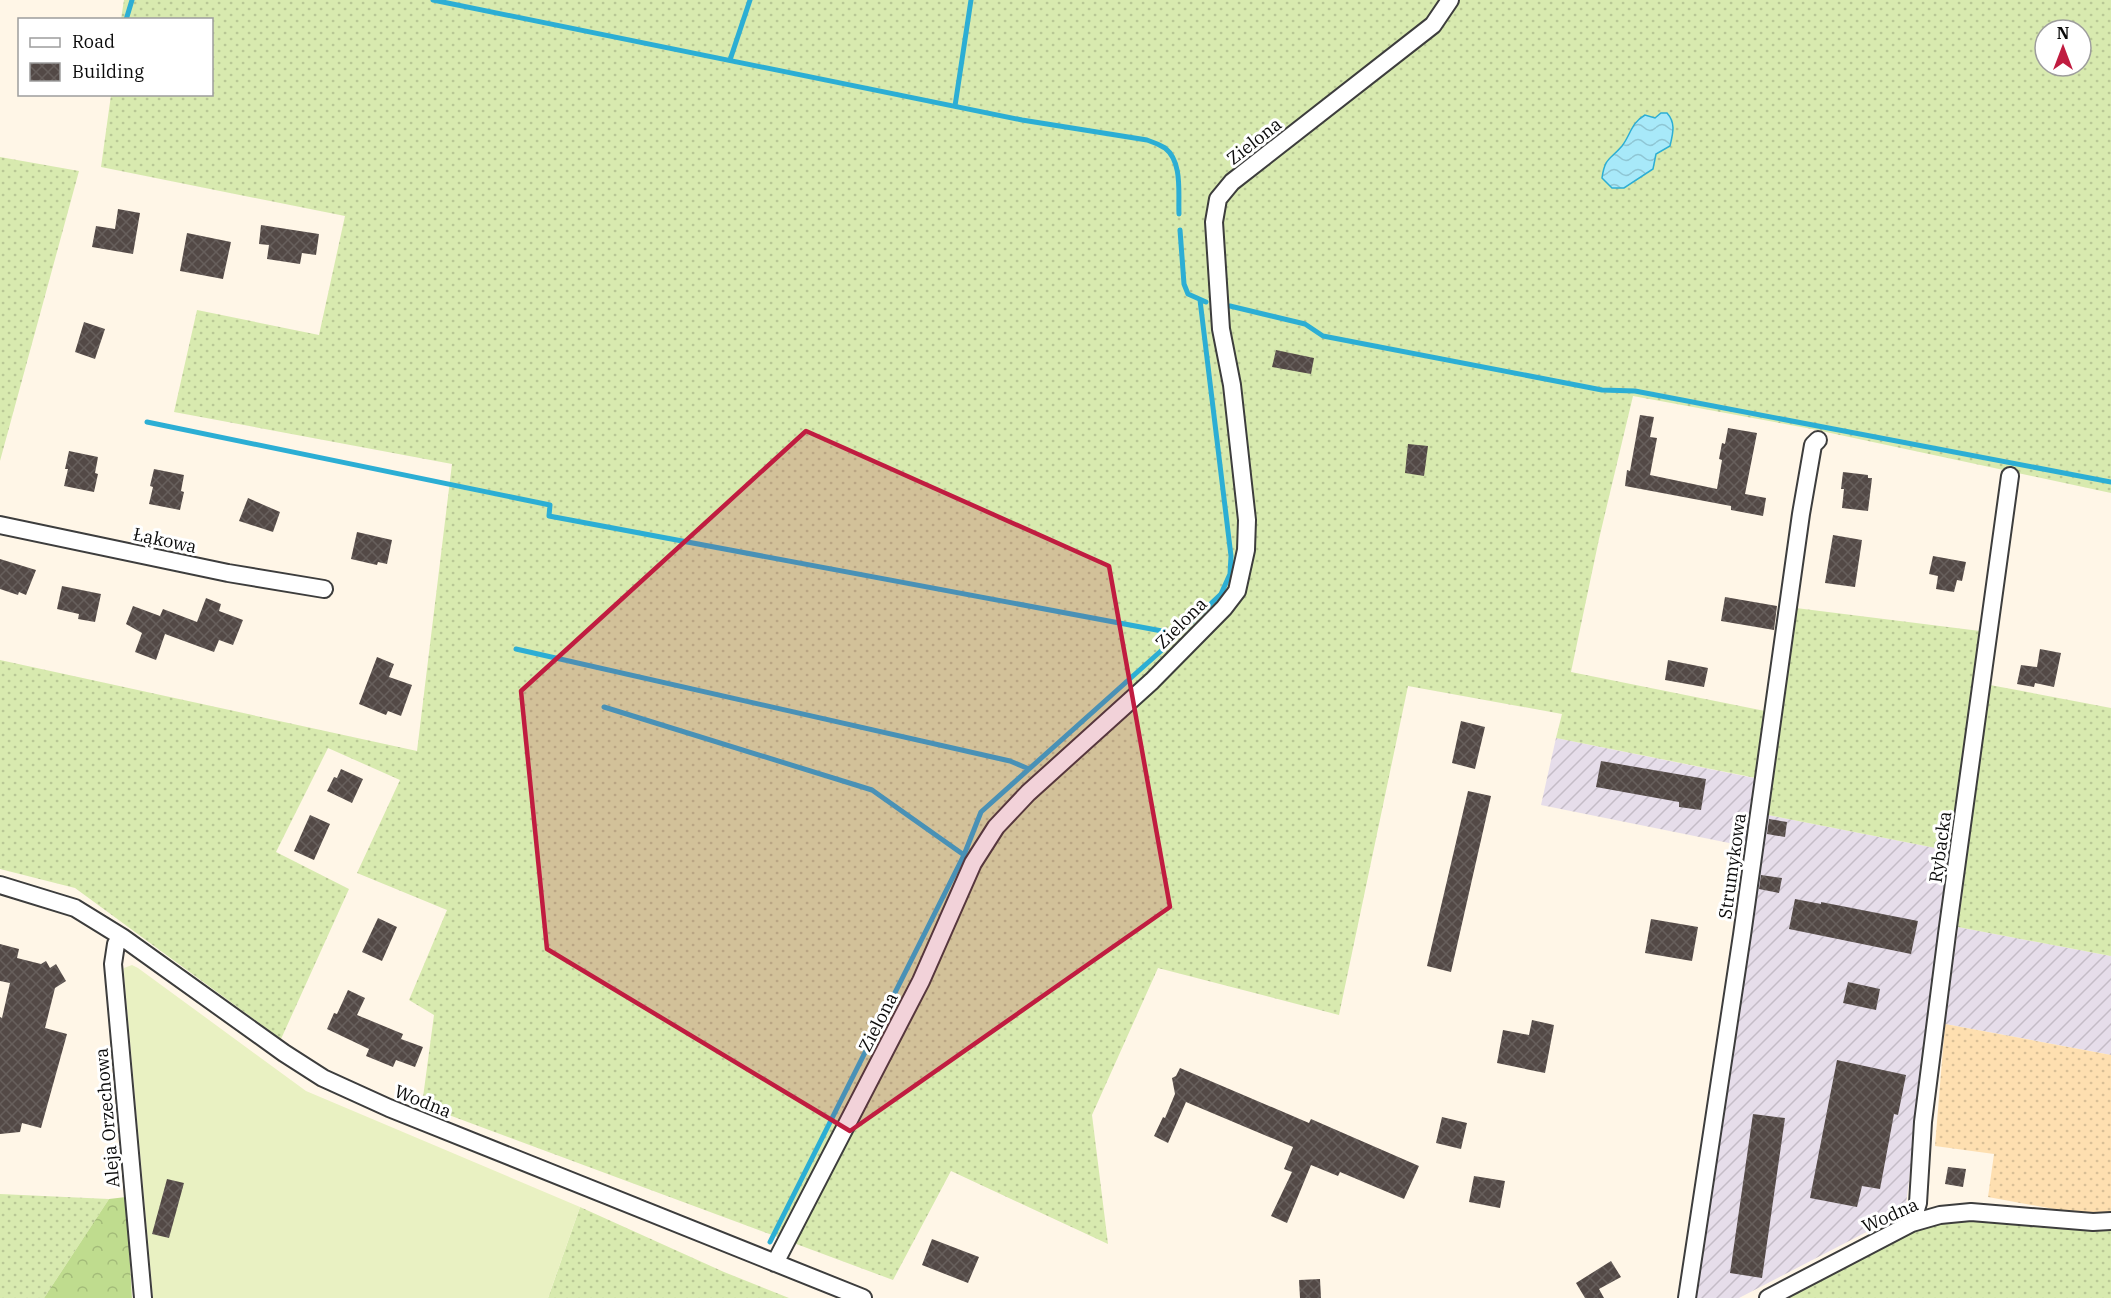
<svg xmlns="http://www.w3.org/2000/svg" width="2111" height="1298" viewBox="0 0 2111 1298" font-family="'IBM Plex Serif',serif">
	<style>
		.industrial { fill: url(#industrial-furrows) }
		.grass { fill: url(#grass-dots); fill-rule: evenodd }
		.forest { fill: url(#forest-crowns) }
		.sand { fill: url(#sand-dots) }
		.pitch { fill: #e9f1c2 }
		.water { fill: url(#water-waves); stroke: #2caed4; stroke-width: 1.5 }
		.lines { fill: none; stroke-linecap: round; stroke-linejoin: round }
		.stream { stroke: #2caed4; stroke-width: 5 }
		.building { fill: url(#building-cross-hatch) }
		.street-casing { stroke: #3d3d3d; stroke-width: 20 }
		.street { stroke: #fff; stroke-width: 16 }
		.marked { fill: #c01c40; fill-opacity: 0.2; stroke: #c01c40; stroke-width: 4.5; stroke-linejoin: round }
		.labels { text-anchor: middle; dominant-baseline: central; stroke-width: 6; stroke-linejoin: round; paint-order: stroke }
		.street-label { font-size: 18px; fill: #0a0a0a; stroke: #fff }
	</style>
	<defs>
		<pattern id="industrial-furrows" width="10" height="10" patternUnits="userSpaceOnUse" patternTransform="scale(1.5)"><rect width="10" height="10" fill="#e6ddea"/><path d="M-1 1l2-2M0 10L10 0M9 11l2-2" fill="none" stroke="#c4bcc7"/></pattern>
		<pattern id="grass-dots" width="8" height="8" patternUnits="userSpaceOnUse" patternTransform="scale(1.5)"><rect width="8" height="8" fill="#d8eaaf"/><path d="M2 2h.1M6 6h.1" fill="none" stroke="#b8c795" stroke-width="1.8" stroke-linecap="round"/></pattern>
		<pattern id="forest-crowns" width="20" height="18" patternUnits="userSpaceOnUse" patternTransform="scale(1.5)"><rect width="20" height="18" fill="#bfdc8e"/><path d="M2 6a3 3 0 1 1 6 0M12 15a3 3 0 1 1 6 0" fill="none" stroke="#a3bb79"/></pattern>
		<pattern id="sand-dots" width="8" height="8" patternUnits="userSpaceOnUse" patternTransform="scale(1.5)"><rect width="8" height="8" fill="#fedfb0"/><path d="M2 2h.1M6 6h.1" fill="none" stroke="#d8be96" stroke-width="1.8" stroke-linecap="round"/></pattern>
		<pattern id="water-waves" width="16" height="10" patternUnits="userSpaceOnUse" patternTransform="scale(1.5)"><rect width="16" height="10" fill="#a8e9f9"/><path d="M0 5q4-4 8 0t8 0" fill="none" stroke="#8fc6d4"/></pattern>
		<pattern id="building-cross-hatch" width="8" height="8" patternUnits="userSpaceOnUse" patternTransform="scale(1.5)"><rect width="8" height="8" fill="#534946"/><path d="M0 0l8 8M0 8l8-8" fill="none" stroke="#675f5c"/></pattern>
	</defs>
	<rect width="100%" height="100%" fill="#fff6e7"/>
	<path class="industrial" d="M 1556,738 L 1764,780 L 1754,848 L 1541,805 Z
		M 1763,814 L 1951,851 L 1905,1212 L 1739,1298 L 1696,1298 Z
		M 1958,927 L 2111,956 L 2111,1055 L 1945,1024 Z"/>
	<path class="grass" d="M 124,0 L 2111,0 L 2111,493 L 1812,429 L 1633,396 L 1599,539 L 1571,672 L 1765,711 L 1756,778 L 1556,738 L 1562,714 L 1408,686 L 1339,1015 L 1158,968 L 1092,1115 L 1108,1244 L 951,1171 L 893,1280 L 422,1105 L 434,1015 L 409,1000 L 447,910 L 357,873 L 400,780 L 328,748 L 276,852 L 349,889 L 281,1039 L 75,888 L 0,869 L 0,660 L 417,751 L 452,464 L 174,412 L 197,310 L 319,335 L 345,216 L 101,167 L 111,95 L 212,94 L 212,20 L 121,19 ZM 2045,30 L 2081,30 L 2081,66 L 2045,66 Z
		M 0,157 L 79,171 L 0,461 Z
		M 1796,608 L 1980,631 L 1951,851 L 1763,814 Z
		M 1990,685 L 2111,708 L 2111,956 L 1958,927 Z
		M 0,1194 L 109,1199 L 44,1298 L 0,1298 Z
		M 580,1207 L 724,1272 L 789,1298 L 548,1298 Z
		M 1975,1218 L 2111,1230 L 2111,1298 L 1788,1298 L 1915,1229 L 1946,1220 Z"/>
	<path class="forest" d="M 126,1197 L 132,1298 L 44,1298 L 109,1199 Z"/>
	<path class="sand" d="M 1945,1024 L 2111,1055 L 2111,1213 L 2092,1216 L 1988,1197 L 1994,1154 L 1935,1146 Z"/>
	<path class="pitch" d="M 132,965 L 138,968 L 306,1091 L 580,1207 L 548,1298 L 153,1298 L 124,974 L 124,968 Z"/>
	<path class="water" d="M 1661,113 L 1667,113 C 1676,123 1673,133 1670,146 L 1656,154 L 1653,169 L 1624,188 L 1612,188 L 1602,178 C 1605,157 1610,160 1622,146 C 1631,134 1631,123 1645,115 L 1655,118 Z"/>
	<g class="lines">
		<path class="stream" d="M 433,0 L 1022,120 L 1147,140 C 1153,142 1160,145 1165,148 C 1183,162 1178,194 1179,214
			M 126,20 L 132,0
			M 730,60 L 750,0
			M 955,106 L 971,0
			M 1180,230 L 1184,284 L 1188,294 L 1206,302
			M 1230,306 L 1305,324 L 1323,336 L 1602,390 L 1635,391 L 2111,482
			M 147,422 L 550,505 L 549,516 L 1178,634
			M 516,649 L 1010,761 L 1029,769
			M 604,707 L 872,790 L 964,855
			M 770,1242 L 964,855 L 981,812 L 1162,650 L 1221,594 L 1230,574 L 1231,556 L 1200,300"/>
	</g>
	<path class="building" d="M 118,209 L 140,213 L 133,254 L 92,247 L 96,226 L 115,229 Z
		M 261,225 L 319,234 L 316,255 L 302,253 L 300,264 L 267,259 L 269,245 L 259,244 Z
		M 187,233 L 231,242 L 223,279 L 180,271 Z
		M 84,322 L 105,329 L 95,359 L 75,352 Z
		M 1276,350 L 1314,358 L 1311,374 L 1272,367 Z
		M 1640,415 L 1654,417 L 1650,437 L 1657,438 L 1650,475 L 1717,489 L 1722,460 L 1719,459 L 1722,443 L 1725,444 L 1728,428 L 1757,433 L 1745,494 L 1766,498 L 1763,516 L 1731,510 L 1731,506 L 1625,486 L 1627,470 L 1630,471 Z
		M 1408,444 L 1428,446 L 1424,476 L 1405,473 Z
		M 69,451 L 98,457 L 95,473 L 98,474 L 94,492 L 64,486 L 68,469 L 65,469 Z
		M 154,469 L 184,475 L 181,491 L 184,492 L 180,510 L 149,504 L 153,487 L 150,486 Z
		M 1843,472 L 1868,475 L 1868,478 L 1872,478 L 1868,511 L 1842,508 L 1844,489 L 1841,489 Z
		M 248,498 L 280,512 L 273,532 L 239,521 Z
		M 357,532 L 392,540 L 387,564 L 378,562 L 377,565 L 351,559 Z
		M 1833,535 L 1862,540 L 1855,587 L 1825,583 Z
		M 1933,556 L 1966,562 L 1962,581 L 1957,580 L 1954,592 L 1936,589 L 1938,576 L 1929,574 Z
		M 0,559 L 36,570 L 26,595 L 19,592 L 18,595 L 0,589 Z
		M 62,586 L 101,594 L 95,622 L 78,619 L 79,614 L 57,609 Z
		M 1725,597 L 1777,606 L 1774,630 L 1721,621 Z
		M 206,598 L 221,604 L 219,611 L 243,620 L 233,645 L 219,640 L 214,652 L 165,634 L 156,660 L 135,652 L 142,633 L 126,624 L 133,606 L 160,616 L 163,609 L 197,622 Z
		M 2040,649 L 2061,653 L 2054,687 L 2035,683 L 2034,687 L 2017,684 L 2021,665 L 2037,667 Z
		M 377,657 L 394,664 L 389,677 L 412,685 L 401,716 L 388,711 L 386,715 L 359,704 Z
		M 1668,660 L 1708,668 L 1704,687 L 1665,680 Z
		M 1461,721 L 1485,727 L 1475,769 L 1452,763 Z
		M 1601,761 L 1706,779 L 1701,810 L 1679,807 L 1679,802 L 1596,787 Z
		M 341,769 L 363,779 L 352,803 L 327,791 L 334,777 L 337,778 Z
		M 1468,791 L 1491,796 L 1451,972 L 1427,966 Z
		M 310,815 L 330,824 L 314,860 L 294,851 Z
		M 1769,819 L 1787,822 L 1785,837 L 1767,834 Z
		M 1761,875 L 1782,878 L 1779,893 L 1759,889 Z
		M 1795,899 L 1821,904 L 1821,902 L 1918,921 L 1911,954 L 1789,929 Z
		M 378,918 L 397,927 L 382,961 L 362,952 Z
		M 1651,919 L 1698,927 L 1692,961 L 1645,953 Z
		M 0,944 L 19,949 L 17,958 L 41,964 L 46,961 L 50,968 L 56,964 L 66,981 L 55,988 L 45,1028 L 67,1034 L 41,1128 L 22,1123 L 20,1132 L 0,1134 L 0,1017 L 2,1018 L 10,983 L 0,981 Z
		M 1848,982 L 1880,989 L 1876,1010 L 1843,1003 Z
		M 348,990 L 365,998 L 357,1015 L 403,1034 L 401,1039 L 423,1047 L 415,1067 L 396,1060 L 393,1067 L 366,1056 L 369,1049 L 327,1029 L 334,1013 L 337,1014 Z
		M 1532,1020 L 1554,1025 L 1545,1073 L 1497,1063 L 1503,1030 L 1529,1035 Z
		M 1837,1060 L 1906,1075 L 1898,1115 L 1894,1114 L 1880,1189 L 1862,1186 L 1857,1207 L 1810,1198 Z
		M 1180,1068 L 1309,1123 L 1311,1119 L 1419,1166 L 1404,1199 L 1340,1172 L 1338,1176 L 1311,1165 L 1287,1223 L 1271,1216 L 1292,1172 L 1284,1169 L 1293,1147 L 1186,1102 L 1168,1143 L 1154,1136 L 1163,1117 L 1165,1118 L 1175,1094 L 1172,1078 L 1176,1076 Z
		M 1753,1114 L 1785,1118 L 1762,1278 L 1730,1273 Z
		M 1442,1117 L 1467,1123 L 1461,1149 L 1436,1143 Z
		M 1948,1167 L 1966,1169 L 1963,1187 L 1945,1184 Z
		M 1474,1176 L 1505,1181 L 1500,1208 L 1469,1202 Z
		M 167,1179 L 184,1183 L 169,1238 L 152,1234 Z
		M 932,1239 L 979,1257 L 968,1283 L 922,1265 Z
		M 1611,1261 L 1621,1277 L 1599,1289 L 1604,1298 L 1585,1298 L 1576,1283 Z
		M 1320,1279 L 1321,1298 L 1300,1298 L 1299,1280 Z"/>
	<g class="lines">
		<defs>
			<path id="street" d="M 0,525 L 228,573 L 324,589
				M 0,885 L 75,908 L 122,937 L 284,1053 L 323,1078 L 389,1108 L 863,1298
				M 122,937 L 116,944 L 113,964 L 143,1298
				M 1912,1223 L 1918,1203 L 1923,1122 L 1947,934 L 2010,476
				M 775,1263 L 921,981 L 973,863 L 996,827 L 1028,793 L 1152,681 L 1224,608 L 1237,591 L 1246,550 L 1247,520 L 1232,385 L 1221,329 L 1214,222 L 1218,199 L 1232,182 L 1433,25 L 1450,0
				M 1687,1298 L 1742,935 L 1801,514 L 1813,445 L 1818,440
				M 1768,1298 L 1912,1223 L 1940,1215 L 1971,1212 L 2093,1222 L 2111,1221"/>
		</defs>
		<use href="#street" class="street-casing"/>
		<use href="#street" class="street"/>
	</g>
	<path class="marked" d="M 806,431 L 1109,566 L 1170,907 L 850,1131 L 547,949 L 521,691 Z"/>
	<g class="labels">
		<g class="street-label">
			<text transform="translate(1254 141) rotate(-38)">Zielona</text>
			<text transform="translate(165 540) rotate(12)">Łąkowa</text>
			<text transform="translate(1181 623) rotate(-45)">Zielona</text>
			<text transform="translate(1940 847) rotate(-82)">Rybacka</text>
			<text transform="translate(1732 866) rotate(-82)">Strumykowa</text>
			<text transform="translate(878 1022) rotate(-63)">Zielona</text>
			<text transform="translate(423 1101) rotate(22)">Wodna</text>
			<text transform="translate(107 1118) rotate(-95)">Aleja Orzechowa</text>
			<text transform="translate(1890 1215) rotate(-24)">Wodna</text>
		</g>
	</g>
	<rect x="18" y="18" width="195" height="78" fill="#ffffff" stroke="#9d9d9d" stroke-width="1.5"/>
	<rect x="30" y="38" width="30" height="9" fill="#ffffff" stroke="#9d9d9d" stroke-width="1.5"/>
	<text x="72" y="48" font-size="18" fill="#0a0a0a">Road</text>
	<rect x="30" y="63" width="30" height="18" fill="url(#building-cross-hatch)" stroke="#9d9d9d" stroke-width="1.5"/>
	<text x="72" y="78" font-size="18" fill="#0a0a0a">Building</text>
	<g transform="translate(2063 48)"><circle r="28" fill="#ffffff" stroke="#9d9d9d" stroke-width="1.5"/>
	<path d="M0-4.5L10 22L0 15L-10 22Z" fill="#c01c40"/>
	<text y="-9" font-size="16" font-weight="bold" text-anchor="middle" fill="#0a0a0a">N</text>
	</g>
</svg>
